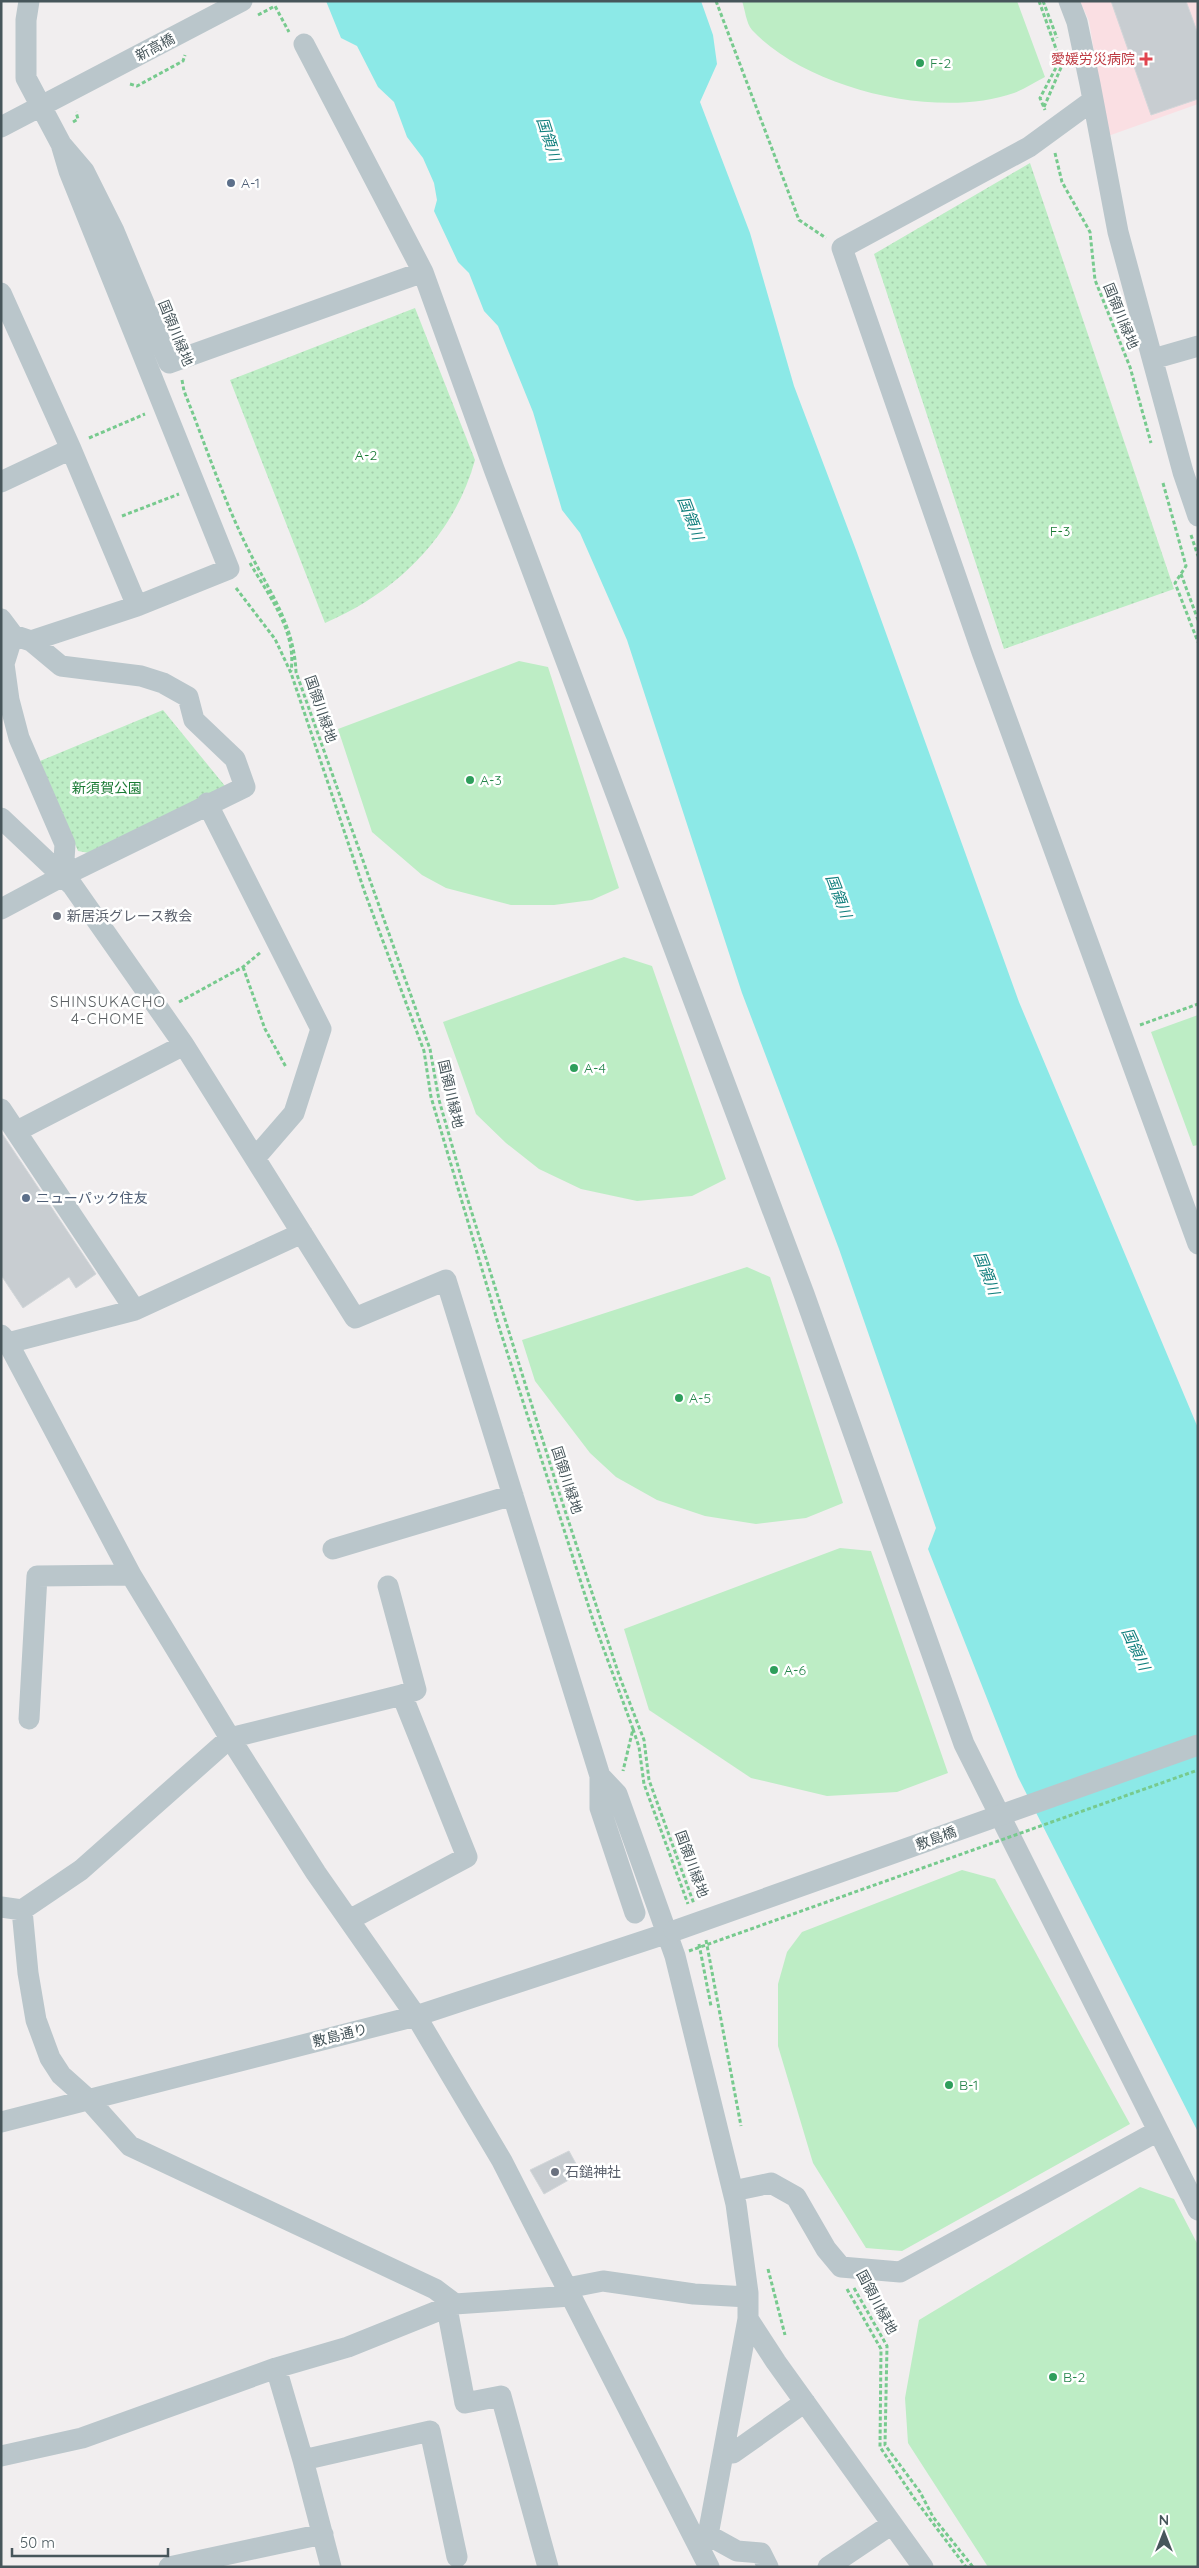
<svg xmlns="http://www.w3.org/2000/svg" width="1199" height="2568" viewBox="0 0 1199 2568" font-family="Quicksand,'Noto Sans JP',sans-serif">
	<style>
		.medical { fill: #fadfe3 }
		.park { fill: url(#park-dots) }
		.garden { fill: #bdedc5 }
		.water { fill: #8ce9e7 }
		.building { fill: #c8cdd1; stroke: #d2d6d9 }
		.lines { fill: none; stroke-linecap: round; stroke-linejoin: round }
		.path { stroke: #77ca8e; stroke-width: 3; stroke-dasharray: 4 2.5; stroke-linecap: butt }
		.minor { stroke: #bac6cb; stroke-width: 21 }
		.path-bridge { stroke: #77ca8e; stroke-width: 3; stroke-dasharray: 4 2.5; stroke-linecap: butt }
		.minor-bridge { stroke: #bac6cb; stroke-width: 21 }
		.health-dot { fill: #e0444e; stroke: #fff; stroke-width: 2 }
		.leisure-dot { fill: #2e9e5b; stroke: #fff; stroke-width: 2 }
		.service-dot { fill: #5c6f8a; stroke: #fff; stroke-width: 2 }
		.worship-dot { fill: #6b7280; stroke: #fff; stroke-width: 2 }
		.labels { text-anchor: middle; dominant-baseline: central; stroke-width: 5; stroke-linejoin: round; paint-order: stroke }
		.street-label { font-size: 14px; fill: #47565b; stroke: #fff }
		.health-label { font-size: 14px; fill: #be3a42; stroke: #fff; text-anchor: end }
		.leisure-label { font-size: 14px; fill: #27864d; stroke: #fff; text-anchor: start }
		.service-label { font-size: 14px; fill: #4e5e75; stroke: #fff; text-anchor: start }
		.park-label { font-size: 14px; fill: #1a7a34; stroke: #fff }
		.worship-label { font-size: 14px; fill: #5b616d; stroke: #fff; text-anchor: start }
		.water-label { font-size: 15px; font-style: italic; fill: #117f7d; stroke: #fff }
		.neighbourhood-label { font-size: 15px; letter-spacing: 1px; fill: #5b6063; stroke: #fff }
	</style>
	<defs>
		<pattern id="park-dots" width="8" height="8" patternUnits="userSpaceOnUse" patternTransform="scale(1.25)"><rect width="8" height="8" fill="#bdedc5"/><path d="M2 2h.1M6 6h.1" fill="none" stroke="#a4cdac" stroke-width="1.8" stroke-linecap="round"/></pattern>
	</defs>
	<rect width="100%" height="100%" fill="#f1eeef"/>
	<path class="medical" d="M 1080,1 L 1198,1 L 1198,104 L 1108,136 L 1089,21 Z"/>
	<path class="park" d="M 1030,163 L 1174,589 L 1004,649 L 874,254 Z
		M 415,308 L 475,460 C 454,536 397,592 325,623 L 230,380 Z
		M 163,710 L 225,786 L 89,853 L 78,851 L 40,761 Z"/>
	<path class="garden" d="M 742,1 L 1017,1 L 1045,77 C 1035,82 1025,89 1014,93 C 938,120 807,89 752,30 C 746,23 745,9 742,1 Z
		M 519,661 L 548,667 L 619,888 L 592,900 L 554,905 L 511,905 L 446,888 L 422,875 L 372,832 L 338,729 Z
		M 624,957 L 652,966 L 726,1179 L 692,1196 L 637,1201 L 581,1189 L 539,1169 L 506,1143 L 476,1114 L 443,1022 Z
		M 1198,1015 L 1198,1145 L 1193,1146 L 1151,1032 Z
		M 747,1267 L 770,1277 L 843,1503 L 806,1518 L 756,1524 L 705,1516 L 657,1500 L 616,1477 L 590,1453 L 535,1381 L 522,1340 Z
		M 840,1548 L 871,1551 L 948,1773 L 897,1792 L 827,1796 L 751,1778 L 649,1710 L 624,1629 Z
		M 962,1870 L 995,1879 L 1130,2124 L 902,2251 L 866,2248 L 813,2163 L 778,2046 L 778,1984 L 787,1952 L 802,1932 Z
		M 1140,2187 L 1174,2199 L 1198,2245 L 1198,2567 L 988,2567 L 908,2443 L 905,2398 L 919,2320 Z"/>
	<path class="water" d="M 326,1 L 701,1 L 713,35 L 717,64 L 700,102 L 750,233 L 794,386 L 856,550 L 1019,1002 L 1198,1428 L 1198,2132 L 1018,1777 L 928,1549 L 936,1528 L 839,1249 L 742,993 L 627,640 L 580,533 L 562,510 L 533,412 L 498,326 L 484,311 L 469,273 L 458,262 L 434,211 L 437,200 L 434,183 L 423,158 L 407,137 L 394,102 L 378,87 L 357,46 L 341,38 Z"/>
	<path class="building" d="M 1111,1 L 1186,1 L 1198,34 L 1198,99 L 1151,115 Z
		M 1,1132 L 96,1274 L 76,1288 L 69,1277 L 23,1308 L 1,1275 Z
		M 569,2151 L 581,2173 L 544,2194 L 530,2170 Z"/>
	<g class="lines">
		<path class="path" d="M 716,1 L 799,220 L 826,238
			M 1039,1 L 1060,60 L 1040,98 L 1045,110
			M 1043,1 L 1057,38
			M 258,15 L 275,6 L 289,32
			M 130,84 L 137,86 L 183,61 L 185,55
			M 1044,107 L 1063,63
			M 73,122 L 78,119 L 76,112
			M 1055,153 L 1062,182 L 1090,232 L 1095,280 L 1130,367 L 1151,443
			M 182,380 L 184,391 C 205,443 223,499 248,549 C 269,591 294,624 296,672 L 430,1049 L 439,1100 L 466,1194 L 557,1486 L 619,1675 L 644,1740 L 649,1780 L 694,1904
			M 89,438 L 145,414
			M 1163,483 L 1186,566 L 1175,583 L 1198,642
			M 122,516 L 179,494
			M 1191,535 L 1198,556
			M 250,563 C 269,596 297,632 291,671
			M 1181,574 L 1198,620
			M 236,588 L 275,639 L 291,673 L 365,893 L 424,1051 L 431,1097 L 500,1330 L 593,1620 L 633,1729 L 623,1771
			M 243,967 L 265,1029 L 286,1067
			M 179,1002 L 243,967 L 261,952
			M 1140,1025 L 1198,1004
			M 633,1729 L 639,1747 L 644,1784 L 688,1904
			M 706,1940 L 741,2126
			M 699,1944 L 711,2006
			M 768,2269 L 785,2335
			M 854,2288 L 887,2346 L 885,2445 L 920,2492 L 933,2517 L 973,2567
			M 847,2289 L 881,2349 L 880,2447 L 914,2498 L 966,2567"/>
		<path class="minor" d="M 29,1 L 26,20 L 26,78 L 61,144 L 84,171 L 114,231 L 169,363 L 423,272
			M 1069,1 L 1077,22 L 1090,84 L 1118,232 L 1183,472 L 1198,516
			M 304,44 L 423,272 L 494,469 L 804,1294 L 964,1744 L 1198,2210
			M 1092,101 L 1029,147 L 842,248 L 982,652 L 1198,1244
			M 1,127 L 242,1
			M 1,293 L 71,449 L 137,606 L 229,569 L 69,171 L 61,144
			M 1153,359 L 1198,346
			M 1,482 L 71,449
			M 1,619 L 13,635 L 31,641 L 61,666 L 141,676 L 163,683 L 188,697 L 194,720 L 235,759 L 245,787 L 63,876 L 1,909
			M 13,635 L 4,664 L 9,700 L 19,738 L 65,844 L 63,876
			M 31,641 L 137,606
			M 207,803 L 321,1029 L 294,1113 L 256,1157
			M 1,818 L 72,885 L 184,1045 L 355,1318 L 446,1280 L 600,1776 L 617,1794 L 675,1956 L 736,2204 L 748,2293 L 748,2319 L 708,2535 L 701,2550
			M 1,1109 L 135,1310 L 302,1233
			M 17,1131 L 184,1045
			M 1,1335 L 8,1343 L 131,1575 L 230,1738 L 316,1873 L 416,2016 L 502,2161 L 709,2567
			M 8,1343 L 135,1310
			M 333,1549 L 513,1495
			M 388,1586 L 416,1690 L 402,1695
			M 29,1719 L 37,1576 L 131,1575
			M 600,1776 L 600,1808 L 635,1913
			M 1,1907 L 22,1910 L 81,1870 L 230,1738 L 402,1695 L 467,1857 L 349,1920
			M 22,1910 L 28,1973 L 36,2020 L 50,2058 L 61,2075 L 89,2100 L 130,2146 L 435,2289 L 455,2304
			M 1,2122 L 416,2016 L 674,1931
			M 733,2191 L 771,2183 L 796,2197 L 826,2249 L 841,2267 L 900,2272 L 1158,2131
			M 567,2288 L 603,2281 L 694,2294 L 748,2297
			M 447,2308 L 465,2403 L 501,2396 L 548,2567
			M 748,2319 L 776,2362 L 923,2567
			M 276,2368 L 303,2460 L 331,2567
			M 723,2453 L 733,2453 L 805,2402
			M 1,2456 L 82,2438 L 276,2368 L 348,2347 L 455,2304 L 571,2296
			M 303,2460 L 430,2431 L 457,2557
			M 708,2535 L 737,2551 L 761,2553 L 768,2567
			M 169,2567 L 323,2534
			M 828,2567 L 892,2524"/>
		<path class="path-bridge" d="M 689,1951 L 1198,1770"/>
		<path class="minor-bridge" d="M 674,1931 L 1198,1745"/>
	</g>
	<path class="health-dot" d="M1143.5 51.5h5v5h5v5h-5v5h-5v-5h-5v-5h5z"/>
	<g class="leisure-dot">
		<circle cx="920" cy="63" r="5"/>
		<circle cx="470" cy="780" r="5"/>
		<circle cx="574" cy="1068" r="5"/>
		<circle cx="679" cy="1398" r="5"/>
		<circle cx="774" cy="1670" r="5"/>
		<circle cx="949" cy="2085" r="5"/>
		<circle cx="1053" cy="2377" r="5"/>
	</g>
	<g class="service-dot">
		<circle cx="231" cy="183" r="5"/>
		<circle cx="26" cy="1198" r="5"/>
	</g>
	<g class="worship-dot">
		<circle cx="57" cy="916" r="5"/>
		<circle cx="555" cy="2172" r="5"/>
	</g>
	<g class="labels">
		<g class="street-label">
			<text transform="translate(155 47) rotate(-28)">新高橋</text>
			<text transform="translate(1121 316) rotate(68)">国領川緑地</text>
			<text transform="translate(176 333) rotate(68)">国領川緑地</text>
			<text transform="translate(321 709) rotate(71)">国領川緑地</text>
			<text transform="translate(451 1094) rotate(77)">国領川緑地</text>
			<text transform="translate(567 1480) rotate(72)">国領川緑地</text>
			<text transform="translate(936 1838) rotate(-20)">敷島橋</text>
			<text transform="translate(692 1864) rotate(70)">国領川緑地</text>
			<text transform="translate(340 2035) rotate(-14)">敷島通り</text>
			<text transform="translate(877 2302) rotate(62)">国領川緑地</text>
		</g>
		<g class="health-label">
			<text x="1135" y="59">愛媛労災病院</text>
		</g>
		<g class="leisure-label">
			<text x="930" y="63">F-2</text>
			<text x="480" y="780">A-3</text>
			<text x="584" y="1068">A-4</text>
			<text x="689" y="1398">A-5</text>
			<text x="784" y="1670">A-6</text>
			<text x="959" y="2085">B-1</text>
			<text x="1063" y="2377">B-2</text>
		</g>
		<g class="service-label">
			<text x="241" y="183">A-1</text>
			<text x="36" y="1198">ニューパック住友</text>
		</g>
		<g class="park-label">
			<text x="366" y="455">A-2</text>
			<text x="1060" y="531">F-3</text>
			<text x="107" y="788">新須賀公園</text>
		</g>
		<g class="worship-label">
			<text x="67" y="916">新居浜グレース教会</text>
			<text x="565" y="2172">石鎚神社</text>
		</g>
		<g class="water-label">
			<text transform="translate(549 139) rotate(72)">国領川</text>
			<text transform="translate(691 518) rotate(69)">国領川</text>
			<text transform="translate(839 896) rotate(69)">国領川</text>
			<text transform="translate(987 1273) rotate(69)">国領川</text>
			<text transform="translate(1136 1649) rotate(65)">国領川</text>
		</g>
		<g class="neighbourhood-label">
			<text x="108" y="1001">SHINSUKACHO<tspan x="108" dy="17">4-CHOME</tspan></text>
		</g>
	</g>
	<rect width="1199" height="2568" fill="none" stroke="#47565b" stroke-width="5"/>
	<g transform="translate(1164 2533)" stroke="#ffffff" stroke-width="4" paint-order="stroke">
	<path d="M0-4L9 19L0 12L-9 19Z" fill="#47565b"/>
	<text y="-8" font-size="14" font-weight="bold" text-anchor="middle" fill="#47565b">N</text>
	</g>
	<path d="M12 2548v8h156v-8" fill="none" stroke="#47565b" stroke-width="2.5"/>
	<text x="20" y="2548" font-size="15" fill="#47565b" stroke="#ffffff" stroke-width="4" paint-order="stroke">50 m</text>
</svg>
